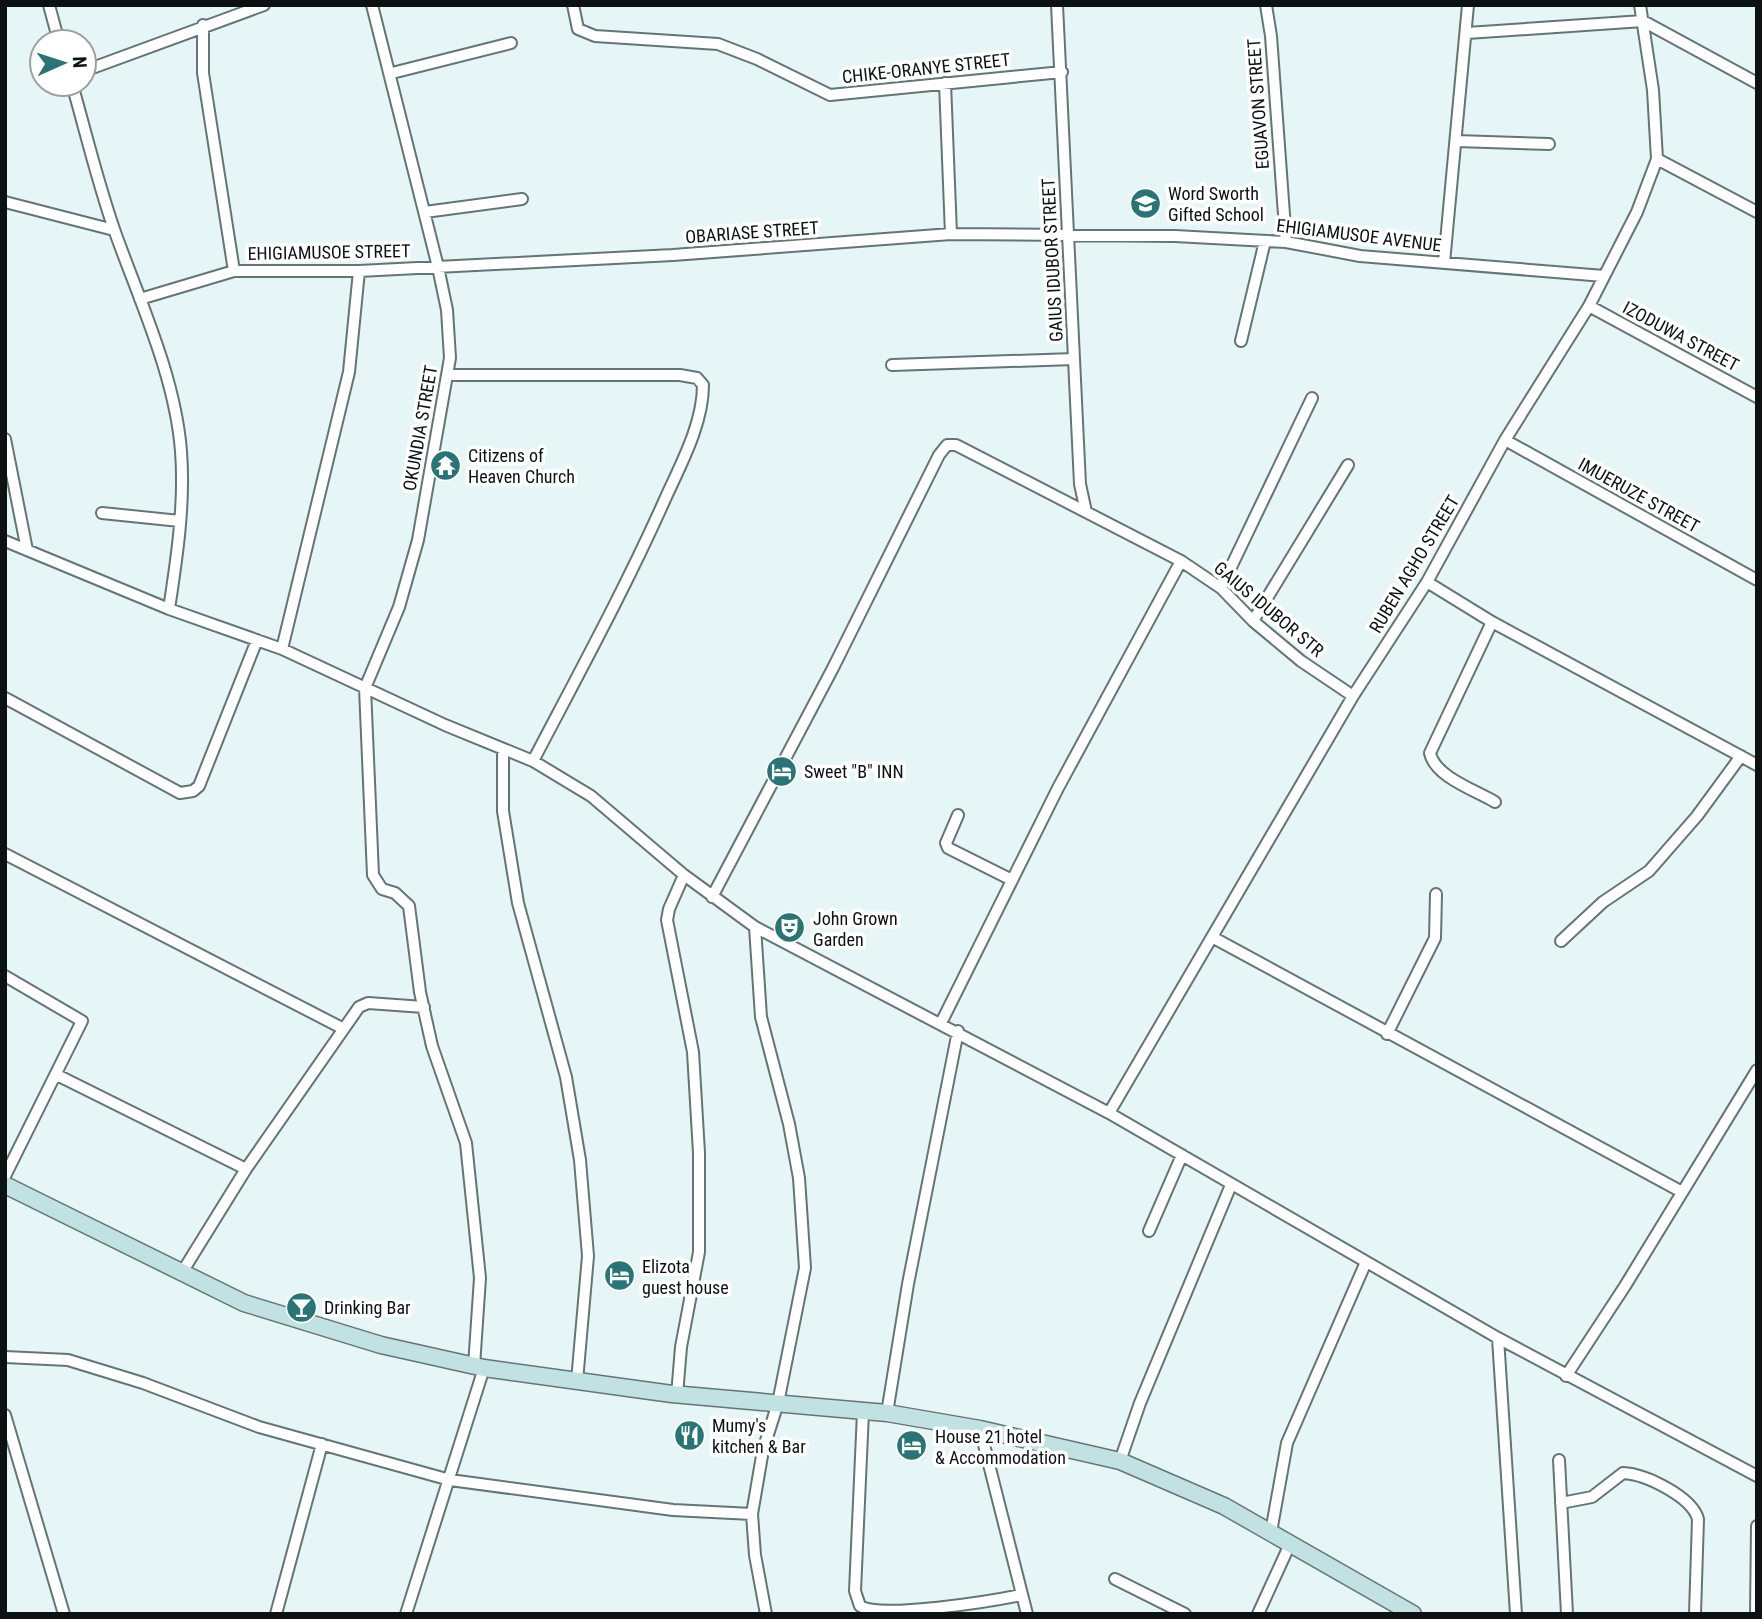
<svg xmlns="http://www.w3.org/2000/svg" width="1762" height="1619" viewBox="0 0 1762 1619" font-family="'Roboto Condensed',sans-serif">
	<style>
		.lines { fill: none; stroke-linecap: round; stroke-linejoin: round }
		.street-casing { stroke: #657474; stroke-width: 14 }
		.secondary-casing { stroke: #657474; stroke-width: 19 }
		.street { stroke: #fff; stroke-width: 10 }
		.secondary { stroke: #c2e1e2; stroke-width: 16 }
		.labels { text-anchor: middle; dominant-baseline: central; stroke-width: 7; stroke-linejoin: round; paint-order: stroke }
		.street-label { font-size: 18px; fill: #0c1212; stroke: #fff }
		.poi-label { font-size: 18px; fill: #0c1212; stroke: #fff; text-anchor: start }
	</style>
	<rect width="100%" height="100%" fill="#e6f6f6"/>
	<g class="lines">
		<defs>
			<path id="street" d="M 49,5 L 59,42
				M 372,5 L 438,267 L 447,310 L 450,358 L 418,540 L 399,607 L 365,688 L 373,875 L 382,889 L 395,893 L 409,906 L 420,992 L 432,1046 L 466,1143 L 480,1278 L 474,1366
				M 573,5 L 578,29 L 595,36 L 718,44 L 757,59 L 830,95 L 1062,72
				M 1057,5 L 1080,484 L 1086,512
				M 1266,5 L 1271,36 L 1286,242
				M 203,25 L 203,73 L 234,271
				M 1467,33 L 1643,21 L 1757,83
				M 84,71 L 264,5
				M 392,73 L 511,43
				M 945,83 L 951,234
				M 72,84 C 86,133 98,184 115,232 C 140,302 175,376 181,451 C 185,504 177,557 169,609
				M 1456,141 L 1549,144
				M 1657,159 L 1757,212
				M 5,202 L 114,230
				M 425,212 L 522,199
				M 1444,263 L 1468,5
				M 140,299 L 234,271 L 359,271 L 673,255 L 951,234 L 1175,236 L 1286,242 L 1360,256 L 1604,276
				M 1589,306 L 1757,397
				M 1241,341 L 1265,241
				M 892,365 L 1074,359
				M 447,375 L 680,375 L 697,378 L 703,385 C 703,423 682,462 666,497 C 626,587 579,673 533,761
				M 5,439 L 27,550
				M 1505,440 L 1757,580
				M 102,513 L 180,521
				M 5,541 L 169,609 L 282,649 L 445,725 L 533,761 L 591,796 L 684,875 L 755,927 L 1109,1113 L 1498,1338 L 1757,1476
				M 1427,582 L 1492,622 L 1757,765
				M 1221,588 L 1312,398
				M 1253,621 L 1348,465
				M 1492,622 L 1430,753 C 1435,777 1475,790 1495,802
				M 282,649 L 349,372 L 359,271
				M 5,698 L 180,793 L 193,791 L 199,786 L 257,640
				M 503,750 L 503,811 L 518,903 L 566,1077 L 580,1160 L 588,1256 L 577,1381
				M 958,815 L 946,843 L 948,848 L 1012,880
				M 5,854 L 342,1028
				M 712,897 L 833,668 L 939,455 L 947,445 L 956,445 L 1181,561 L 1221,588 L 1253,621 L 1301,661 L 1353,696
				M 755,927 L 761,1017 L 789,1124 L 799,1178 L 805,1268 L 778,1403 L 763,1450 L 752,1514 L 755,1555 L 766,1614
				M 1212,937 L 1682,1192
				M 1561,941 L 1603,902 L 1649,871 L 1697,816 L 1741,756
				M 5,976 L 82,1021 L 5,1176
				M 941,1023 L 1058,788 L 1181,561
				M 1387,1034 L 1435,938 L 1436,894
				M 57,1075 L 246,1169
				M 1109,1113 L 1353,696 L 1427,582 L 1505,440 L 1589,306 L 1637,212 L 1657,159 L 1653,90 L 1640,5
				M 1149,1231 L 1182,1155
				M 181,1274 L 246,1169 L 359,1007 L 368,1003 L 424,1007
				M 1498,1338 L 1516,1614
				M 5,1357 L 68,1360 L 143,1383 L 259,1427 L 450,1480 L 673,1510 L 752,1514
				M 1566,1376 L 1625,1286 L 1757,1070
				M 677,1395 L 681,1347 L 699,1252 L 699,1153 L 693,1052 L 667,920 L 669,909 L 684,875
				M 863,1412 L 855,1591 L 860,1606 C 882,1619 992,1601 1021,1595
				M 887,1413 L 908,1284 L 958,1031
				M 5,1415 L 64,1614
				M 980,1429 L 1027,1614
				M 1559,1460 L 1567,1614
				M 1120,1461 L 1140,1403 L 1231,1185
				M 1561,1503 L 1592,1497 L 1623,1473 C 1646,1474 1692,1497 1698,1519 L 1695,1614
				M 1271,1532 L 1287,1443 L 1366,1262
				M 1115,1579 L 1185,1614
				M 276,1614 L 322,1444
				M 406,1614 L 484,1368
				M 1258,1614 L 1290,1544
				M 1756,1614 L 1757,1526"/>
			<path id="secondary" d="M 5,1185 L 244,1303 L 381,1345 L 484,1368 L 672,1394 L 887,1413 L 980,1429 L 1120,1461 L 1224,1506 L 1413,1614"/>
		</defs>
		<use href="#street" class="street-casing"/>
		<use href="#secondary" class="secondary-casing"/>
		<use href="#street" class="street"/>
		<use href="#secondary" class="secondary"/>
	</g>
	<defs>
		<symbol id="school-disc" viewBox="-11 -11 22 22"><circle r="9.5" fill="#2a7475" stroke="#fff"/><path d="M0-5L7-2L0 1L-7-2ZM-4 1L0 2.5L4 1V4Q0 6-4 4Z" fill="#fff"/></symbol>
		<symbol id="temple-disc" viewBox="-11 -11 22 22"><circle r="9.5" fill="#2a7475" stroke="#fff"/><path d="M0-6L5-2H3V0L6.5 2.5H4V6H1.5V3h-3V6H-4V2.5H-6.5L-3 0V-2H-5Z" fill="#fff"/></symbol>
		<symbol id="hotel-disc" viewBox="-11 -11 22 22"><circle r="9.5" fill="#2a7475" stroke="#fff"/><path d="M-6-4.5h1.5V1H6V5H4.5V3h-9V5H-6ZM-4 0a1.8 1.8 0 1 1 3.6 0ZM.5 0V-2.5h3Q6-2.5 6 0Z" fill="#fff"/></symbol>
		<symbol id="theatre-disc" viewBox="-11 -11 22 22"><circle r="9.5" fill="#2a7475" stroke="#fff"/><path d="M-5-5.5Q0-4 5-5.5V0Q5 5 0 6Q-5 5-5 0ZM-3.3-2.5H-1v1.5H-3.3ZM1-2.5H3.3v1.5H1ZM-2.8 1Q0 5.5 2.8 1Z" fill="#fff"/></symbol>
		<symbol id="bar-disc" viewBox="-11 -11 22 22"><circle r="9.5" fill="#2a7475" stroke="#fff"/><path d="M-6-5H6L.8 .8V4.5H3.5V6h-7V4.5H-.8V.8Z" fill="#fff"/></symbol>
		<symbol id="restaurant-disc" viewBox="-11 -11 22 22"><circle r="9.5" fill="#2a7475" stroke="#fff"/><path d="M-5-6h1v4h1v-4h1v4h1v-4h1v5L-1.5 .5V6h-2V.5L-5-1ZM5-6V6H3V1.5H1.5Q1.5-4 5-6Z" fill="#fff"/></symbol>
	</defs>
	<g fill-rule="evenodd">
		<use href="#school-disc" x="1128" y="186" width="35" height="35"/>
		<use href="#temple-disc" x="428" y="448" width="35" height="35"/>
		<use href="#hotel-disc" x="764" y="754" width="35" height="35"/>
		<use href="#theatre-disc" x="772" y="910" width="35" height="35"/>
		<use href="#hotel-disc" x="602" y="1258" width="35" height="35"/>
		<use href="#bar-disc" x="284" y="1290" width="35" height="35"/>
		<use href="#restaurant-disc" x="672" y="1418" width="35" height="35"/>
		<use href="#hotel-disc" x="894" y="1428" width="35" height="35"/>
	</g>
	<g class="labels">
		<g class="street-label">
			<text transform="translate(926 68) rotate(-6)">CHIKE-ORANYE STREET</text>
			<text transform="translate(1258 104) rotate(-94)">EGUAVON STREET</text>
			<text transform="translate(752 232) rotate(-4)">OBARIASE STREET</text>
			<text transform="translate(1359 235) rotate(7)">EHIGIAMUSOE AVENUE</text>
			<text transform="translate(329 252) rotate(-1)">EHIGIAMUSOE STREET</text>
			<text transform="translate(1052 260) rotate(-93)">GAIUS IDUBOR STREET</text>
			<text transform="translate(1681 336) rotate(28)">IZODUWA STREET</text>
			<text transform="translate(420 428) rotate(-80)">OKUNDIA STREET</text>
			<text transform="translate(1639 495) rotate(29)">IMUERUZE STREET</text>
			<text transform="translate(1414 564) rotate(-59)">RUBEN AGHO STREET</text>
			<text transform="translate(1269 609) rotate(40)">GAIUS IDUBOR STR</text>
		</g>
		<g class="poi-label">
			<text x="1168" y="193">Word Sworth<tspan x="1168" dy="21">Gifted School</tspan></text>
			<text x="468" y="455">Citizens of<tspan x="468" dy="21">Heaven Church</tspan></text>
			<text x="804" y="771">Sweet "B" INN</text>
			<text x="813" y="918">John Grown<tspan x="813" dy="21">Garden</tspan></text>
			<text x="642" y="1266">Elizota<tspan x="642" dy="21">guest house</tspan></text>
			<text x="324" y="1307">Drinking Bar</text>
			<text x="712" y="1425">Mumy's<tspan x="712" dy="21">kitchen &amp; Bar</tspan></text>
			<text x="935" y="1436">House 21 hotel<tspan x="935" dy="21">&amp; Accommodation</tspan></text>
		</g>
	</g>
	<rect width="1762" height="1619" fill="none" stroke="#0c1212" stroke-width="14"/>
	<g transform="translate(63 63) rotate(87)"><circle r="33" fill="#ffffff" stroke="#9ea0a0" stroke-width="2"/>
	<path d="M0-5L12 26L0 18L-12 26Z" fill="#2a7475"/>
	<text y="-10" font-size="19" font-weight="bold" text-anchor="middle" fill="#0c1212">N</text>
	</g>
</svg>
